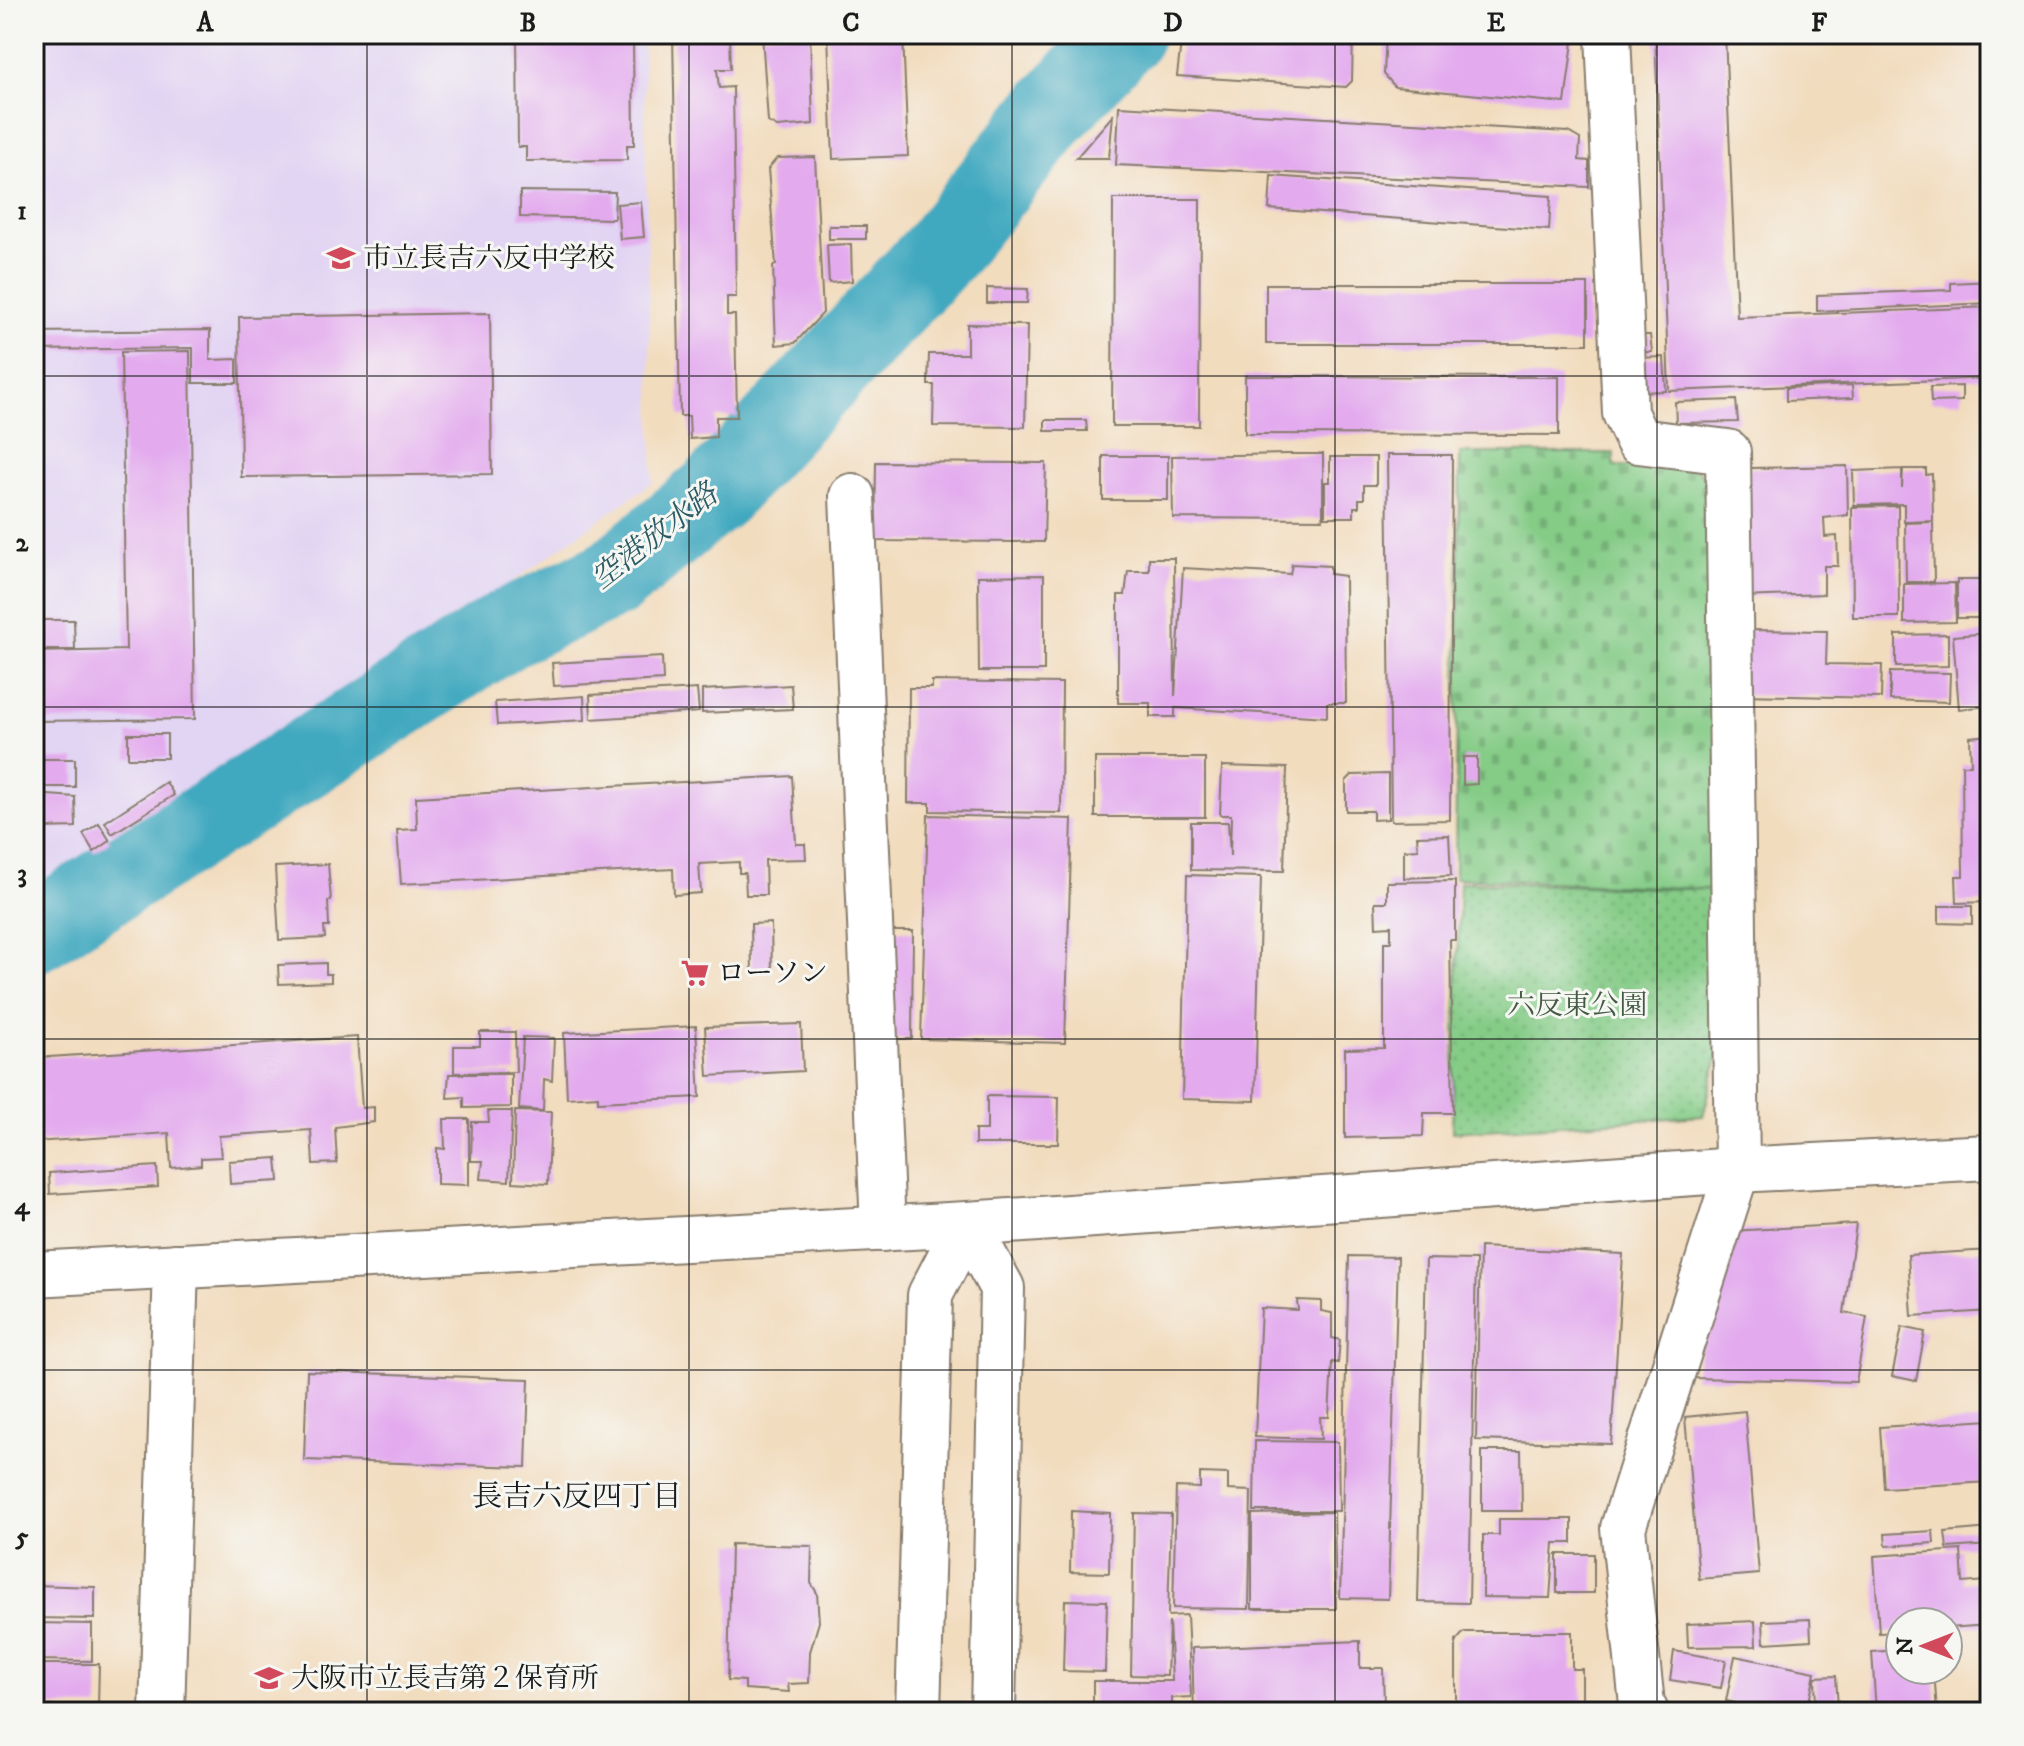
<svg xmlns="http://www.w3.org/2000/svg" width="2024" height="1746" viewBox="0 0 2024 1746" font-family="'IM FELL DW Pica','Noto Serif JP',serif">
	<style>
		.built { fill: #e2d4f3 }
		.cemetery { fill: url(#cemetery-stones); stroke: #507452; stroke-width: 2 }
		.park { fill: url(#park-dots); stroke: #507452; stroke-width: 2 }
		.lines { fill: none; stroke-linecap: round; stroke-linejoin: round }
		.river { stroke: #3fa8bf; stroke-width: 80 }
		.building { fill: #e3abee }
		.minor-casing { stroke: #877c6d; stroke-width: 48 }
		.tertiary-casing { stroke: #877c6d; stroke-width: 48 }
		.minor { stroke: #fff; stroke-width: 44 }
		.tertiary { stroke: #fff; stroke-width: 44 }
		.grid { fill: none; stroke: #1c1c1c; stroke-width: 2; stroke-opacity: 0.55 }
		.labels { text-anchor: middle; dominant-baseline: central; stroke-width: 6; stroke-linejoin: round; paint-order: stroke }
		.poi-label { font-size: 28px; fill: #1c1c1c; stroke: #f6f6f2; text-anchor: start }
		.park-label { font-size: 28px; fill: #415a41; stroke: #f6f6f2 }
		.water-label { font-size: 30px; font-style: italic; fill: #2c5b65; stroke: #f6f6f2 }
		.neighbourhood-label { font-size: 30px; fill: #1c1c1c; stroke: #f6f6f2 }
		.neatline { fill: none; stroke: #1c1c1c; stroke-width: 3 }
		.grid-label { font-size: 26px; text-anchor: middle; font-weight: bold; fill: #1c1c1c }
	</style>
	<defs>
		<pattern id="cemetery-stones" width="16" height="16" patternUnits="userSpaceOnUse" patternTransform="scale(2)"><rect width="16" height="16" fill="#85cc87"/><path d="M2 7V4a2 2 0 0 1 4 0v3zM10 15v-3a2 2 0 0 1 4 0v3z" fill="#72af74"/></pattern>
		<pattern id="park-dots" width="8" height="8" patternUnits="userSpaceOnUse" patternTransform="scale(2)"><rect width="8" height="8" fill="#85cc87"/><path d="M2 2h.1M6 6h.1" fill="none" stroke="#72af74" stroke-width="1.8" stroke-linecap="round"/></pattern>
	</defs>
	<rect width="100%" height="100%" fill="#f6f6f2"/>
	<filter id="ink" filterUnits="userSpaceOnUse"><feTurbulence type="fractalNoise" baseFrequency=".0125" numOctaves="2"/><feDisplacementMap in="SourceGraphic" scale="16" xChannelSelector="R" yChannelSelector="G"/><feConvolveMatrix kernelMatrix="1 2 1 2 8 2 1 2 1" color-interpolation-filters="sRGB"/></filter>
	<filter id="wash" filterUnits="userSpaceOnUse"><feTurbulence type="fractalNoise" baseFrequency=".006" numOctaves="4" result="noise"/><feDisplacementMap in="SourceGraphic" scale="32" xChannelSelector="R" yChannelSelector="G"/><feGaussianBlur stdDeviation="1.8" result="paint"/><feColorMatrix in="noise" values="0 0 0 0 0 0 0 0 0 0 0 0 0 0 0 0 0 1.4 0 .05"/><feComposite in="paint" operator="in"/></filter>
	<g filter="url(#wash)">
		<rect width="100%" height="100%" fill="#f2dcbe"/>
		<path class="built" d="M 34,34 L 643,34 L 653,482 L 395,665 L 34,901 Z"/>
		<path class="cemetery" d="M 1460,453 L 1614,453 L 1614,466 L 1694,466 L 1713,487 L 1721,890 L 1455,878 Z"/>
		<path class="park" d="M 1460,882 L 1721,890 L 1724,1033 L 1703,1116 L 1452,1132 Z"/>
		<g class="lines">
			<path class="river" d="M 34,933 L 509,628 L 612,579 L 715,493 L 940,252 L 1050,114 L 1124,34"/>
		</g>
		<g id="blocks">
			<path class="building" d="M 517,34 L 633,34 L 634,145 L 627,145 L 627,160 L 526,161 L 526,147 L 518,147 Z
				M 673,34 L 730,34 L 731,69 L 717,69 L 719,88 L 733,87 L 736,297 L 727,297 L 727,315 L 735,315 L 737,417 L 716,417 L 716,437 L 690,439 L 689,416 L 680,416 Z
				M 762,34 L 810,34 L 813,124 L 777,127 L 768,122 Z
				M 828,34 L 903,34 L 908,156 L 833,159 Z
				M 1186,34 L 1353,35 L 1352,81 L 1346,87 L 1177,76 L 1181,42 Z
				M 1386,34 L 1574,34 L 1565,103 L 1395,87 L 1384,74 Z
				M 1725,34 L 1737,317 L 1990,307 L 1990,378 L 1669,391 L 1655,35 Z
				M 1119,106 L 1568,132 L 1580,139 L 1579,160 L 1589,161 L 1589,187 L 1116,165 Z
				M 1113,115 L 1109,158 L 1076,158 Z
				M 815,157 L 823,313 L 795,343 L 776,345 L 773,266 L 776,265 L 768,169 L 777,158 Z
				M 1271,176 L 1551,196 L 1549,230 L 1269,209 Z
				M 520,191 L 615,192 L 614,219 L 520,217 Z
				M 1113,199 L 1200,199 L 1199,426 L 1112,426 Z
				M 641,202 L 644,237 L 620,239 L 617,204 Z
				M 829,226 L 866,226 L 866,239 L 829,239 Z
				M 851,244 L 852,281 L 829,283 L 827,245 Z
				M 1990,281 L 1990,303 L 1817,311 L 1817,295 L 1951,290 L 1951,283 Z
				M 1266,284 L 1588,284 L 1588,344 L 1266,344 Z
				M 987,288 L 1028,289 L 1027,303 L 987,303 Z
				M 490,313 L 492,474 L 241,477 L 239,317 Z
				M 967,324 L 1027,325 L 1025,427 L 933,426 L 934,385 L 928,385 L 929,354 L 967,354 Z
				M 210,330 L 210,360 L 237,359 L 237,383 L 193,383 L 193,348 L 34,350 L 34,332 Z
				M 1639,335 L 1650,335 L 1652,352 L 1639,352 Z
				M 190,351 L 195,719 L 34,721 L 34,652 L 126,650 L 121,352 Z
				M 1664,357 L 1666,391 L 1637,392 L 1635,358 Z
				M 1245,376 L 1559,377 L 1559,435 L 1245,434 Z
				M 1852,385 L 1853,398 L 1786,401 L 1786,388 Z
				M 1962,386 L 1962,401 L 1931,402 L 1930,387 Z
				M 1736,400 L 1738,422 L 1676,423 L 1675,402 Z
				M 1045,420 L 1086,420 L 1087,431 L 1045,431 Z
				M 1289,454 L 1323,454 L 1323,519 L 1173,518 L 1172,456 Z
				M 1387,455 L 1452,455 L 1450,820 L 1391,821 Z
				M 1103,456 L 1168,456 L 1168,500 L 1103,500 Z
				M 1330,457 L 1376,457 L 1376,485 L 1364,485 L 1364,499 L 1359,499 L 1359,507 L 1354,507 L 1354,517 L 1325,517 L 1325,482 L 1330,482 Z
				M 876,462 L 1046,463 L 1044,542 L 875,541 Z
				M 1847,466 L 1848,515 L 1824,518 L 1825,537 L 1837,536 L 1838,566 L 1824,566 L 1824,594 L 1740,597 L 1745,476 L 1751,468 Z
				M 1987,466 L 1990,466 L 1990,578 L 1984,578 L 1982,469 Z
				M 1902,469 L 1902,488 L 1903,469 L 1926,469 L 1926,475 L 1932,474 L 1933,521 L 1904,522 L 1904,504 L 1854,505 L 1853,471 Z
				M 1898,506 L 1899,617 L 1853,617 L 1852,507 Z
				M 1933,522 L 1934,582 L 1906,582 L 1905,523 Z
				M 1149,558 L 1174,558 L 1175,696 L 1183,568 L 1290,574 L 1292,564 L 1330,566 L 1330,574 L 1345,576 L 1346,703 L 1327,703 L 1327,717 L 1175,708 L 1175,717 L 1150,717 L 1150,703 L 1118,703 L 1118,595 L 1125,595 L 1128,571 L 1149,571 Z
				M 1044,575 L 1044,671 L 979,671 L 978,576 Z
				M 1957,580 L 1990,580 L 1990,618 L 1957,618 Z
				M 1955,583 L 1956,622 L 1904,623 L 1904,584 Z
				M 42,620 L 74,620 L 75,650 L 43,650 Z
				M 1743,630 L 1827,631 L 1826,664 L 1882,665 L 1881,698 L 1741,695 Z
				M 1990,633 L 1990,706 L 1959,709 L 1953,636 Z
				M 1948,634 L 1948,666 L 1896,667 L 1896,635 Z
				M 662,657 L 663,680 L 554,686 L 552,663 Z
				M 1890,672 L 1950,673 L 1949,702 L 1890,700 Z
				M 932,681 L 1062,683 L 1061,813 L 930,811 L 930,803 L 908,803 L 909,688 L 932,688 Z
				M 791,685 L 793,709 L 702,713 L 702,690 Z
				M 697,689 L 699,712 L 591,719 L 590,695 Z
				M 584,696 L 585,720 L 497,725 L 495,702 Z
				M 128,734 L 167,734 L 167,758 L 128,758 Z
				M 1990,735 L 1990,902 L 1957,903 L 1956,876 L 1963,876 L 1962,765 L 1971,765 L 1970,737 Z
				M 1463,757 L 1477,757 L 1477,784 L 1463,785 Z
				M 1095,758 L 1205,758 L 1205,817 L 1095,817 Z
				M 35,759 L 75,759 L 75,787 L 35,787 Z
				M 1222,766 L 1287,768 L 1284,871 L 1191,870 L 1191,822 L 1228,822 L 1230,856 L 1231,815 L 1220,815 Z
				M 1388,774 L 1388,819 L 1373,820 L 1373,811 L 1346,811 L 1346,781 L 1352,775 Z
				M 792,776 L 796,844 L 805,844 L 806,859 L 765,860 L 766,895 L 746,895 L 745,873 L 739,873 L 739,862 L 699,864 L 701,893 L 674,895 L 673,869 L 401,884 L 397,830 L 417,829 L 416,797 Z
				M 166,782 L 174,795 L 112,834 L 105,822 Z
				M 34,794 L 75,797 L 76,827 L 42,828 L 42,846 L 34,846 Z
				M 928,815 L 1072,819 L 1065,1043 L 921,1039 Z
				M 99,823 L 110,841 L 94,852 L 83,834 Z
				M 1449,835 L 1451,876 L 1404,878 L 1404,850 L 1418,849 L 1417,836 Z
				M 328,864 L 331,901 L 328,901 L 329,927 L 324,927 L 325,938 L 279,940 L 275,867 Z
				M 1187,875 L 1261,877 L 1255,1101 L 1182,1099 Z
				M 1455,881 L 1455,940 L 1450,940 L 1453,1113 L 1424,1113 L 1423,1136 L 1345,1138 L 1345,1049 L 1384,1048 L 1384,942 L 1391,942 L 1391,926 L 1376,927 L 1375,902 L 1387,902 L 1387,882 Z
				M 1939,906 L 1972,906 L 1972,924 L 1939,923 Z
				M 771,923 L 772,971 L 752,972 L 751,924 Z
				M 892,931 L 913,931 L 912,1039 L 890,1039 Z
				M 326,963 L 326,974 L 331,974 L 331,982 L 279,984 L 278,965 Z
				M 801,1024 L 803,1071 L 708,1076 L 705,1027 Z
				M 696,1026 L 700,1097 L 598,1102 L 598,1096 L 567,1098 L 564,1033 Z
				M 480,1032 L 515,1032 L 516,1072 L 454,1073 L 454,1046 L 480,1046 Z
				M 357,1037 L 362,1108 L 374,1107 L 374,1122 L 335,1127 L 337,1163 L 313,1164 L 311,1130 L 219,1136 L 221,1157 L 201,1158 L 201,1165 L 171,1168 L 169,1133 L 34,1142 L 34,1058 Z
				M 523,1037 L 554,1038 L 552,1081 L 544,1079 L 543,1111 L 519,1109 Z
				M 449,1074 L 511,1074 L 511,1107 L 464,1108 L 464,1097 L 447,1098 Z
				M 987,1096 L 1059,1097 L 1058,1144 L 975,1144 L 975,1130 L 987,1130 Z
				M 488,1111 L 512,1111 L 509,1181 L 481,1179 L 483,1161 L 471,1161 L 472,1122 L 489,1122 Z
				M 515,1111 L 551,1112 L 548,1184 L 513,1182 Z
				M 444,1119 L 469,1119 L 469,1185 L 437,1184 L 437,1148 L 445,1149 Z
				M 277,1158 L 279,1181 L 230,1184 L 229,1161 Z
				M 157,1166 L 158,1187 L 50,1194 L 49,1173 Z
				M 1856,1224 L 1844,1313 L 1867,1317 L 1856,1382 L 1694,1378 L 1731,1231 Z
				M 1480,1247 L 1623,1254 L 1611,1444 L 1476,1440 Z
				M 1990,1250 L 1990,1311 L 1912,1316 L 1908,1255 Z
				M 1349,1256 L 1398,1257 L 1388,1599 L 1340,1598 Z
				M 1426,1259 L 1476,1260 L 1469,1603 L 1418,1602 Z
				M 1297,1300 L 1321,1301 L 1321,1311 L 1332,1313 L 1332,1338 L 1340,1340 L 1338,1363 L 1332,1362 L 1329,1417 L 1320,1417 L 1321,1439 L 1255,1437 L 1261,1308 L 1298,1310 Z
				M 1902,1327 L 1925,1332 L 1916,1381 L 1892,1376 Z
				M 307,1371 L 529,1379 L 526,1467 L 304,1460 Z
				M 1745,1411 L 1759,1574 L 1699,1579 L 1685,1417 Z
				M 1990,1420 L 1990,1482 L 1884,1488 L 1880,1427 Z
				M 1255,1441 L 1338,1442 L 1339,1511 L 1254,1511 Z
				M 1482,1451 L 1521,1451 L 1522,1511 L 1482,1511 Z
				M 1200,1473 L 1228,1474 L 1228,1490 L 1251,1491 L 1249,1609 L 1173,1608 L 1176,1487 L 1200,1488 Z
				M 1071,1511 L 1110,1513 L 1109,1573 L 1070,1572 Z
				M 1334,1512 L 1336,1609 L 1252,1609 L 1252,1514 Z
				M 1134,1513 L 1171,1514 L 1168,1616 L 1187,1615 L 1191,1697 L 1172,1698 L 1172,1712 L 1093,1712 L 1093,1681 L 1172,1681 L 1169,1622 L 1167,1676 L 1131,1675 Z
				M 1499,1519 L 1572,1519 L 1572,1543 L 1554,1543 L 1550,1598 L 1483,1597 L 1483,1535 L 1499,1535 Z
				M 1990,1528 L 1990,1545 L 1947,1548 L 1945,1532 Z
				M 1933,1531 L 1934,1543 L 1886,1546 L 1885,1534 Z
				M 731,1544 L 812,1546 L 811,1583 L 817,1593 L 819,1622 L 810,1652 L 809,1683 L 788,1684 L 789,1692 L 745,1689 L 745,1681 L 728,1680 Z
				M 1961,1550 L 1963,1583 L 1985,1581 L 1988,1625 L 1948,1628 L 1948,1622 L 1900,1622 L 1900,1632 L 1879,1633 L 1874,1556 Z
				M 1557,1554 L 1594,1554 L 1594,1593 L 1557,1593 Z
				M 34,1585 L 95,1587 L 95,1619 L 34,1618 Z
				M 1065,1600 L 1107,1601 L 1105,1672 L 1063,1671 Z
				M 1810,1619 L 1811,1640 L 1764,1643 L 1763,1621 Z
				M 1755,1621 L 1756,1646 L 1688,1647 L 1687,1624 Z
				M 34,1623 L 92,1624 L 92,1661 L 34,1660 Z
				M 1464,1632 L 1572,1632 L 1572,1669 L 1582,1669 L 1582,1703 L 1594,1703 L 1594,1712 L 1456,1712 L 1456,1641 Z
				M 1360,1641 L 1360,1668 L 1383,1668 L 1384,1706 L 1194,1712 L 1192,1648 Z
				M 1900,1650 L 1900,1670 L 1934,1670 L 1937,1712 L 1876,1712 L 1872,1652 Z
				M 1674,1651 L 1726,1660 L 1721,1688 L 1670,1680 Z
				M 1735,1656 L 1815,1672 L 1807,1712 L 1780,1712 L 1726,1701 Z
				M 34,1664 L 99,1664 L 98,1707 L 34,1706 Z
				M 1836,1676 L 1838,1708 L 1816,1709 L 1815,1677 Z
				M 1711,1705 L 1743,1710 L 1743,1712 L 1709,1712 Z"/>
		</g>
	</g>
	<g filter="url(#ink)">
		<use href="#blocks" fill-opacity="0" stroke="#877c6d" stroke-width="2"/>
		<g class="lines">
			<defs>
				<path id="minor" d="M 1608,34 L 1625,413 L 1638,441 L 1728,452 L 1737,1170 L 1623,1528 L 1642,1704 L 1646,1712
					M 852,496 L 883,1229
					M 162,1712 L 176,1266"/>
				<path id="tertiary" d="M 967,1224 L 1002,1288 L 993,1712
					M 34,1274 L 967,1224 L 1737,1170 L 1990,1157
					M 918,1712 L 930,1295 L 967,1224"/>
			</defs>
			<use href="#minor" class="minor-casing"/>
			<use href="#tertiary" class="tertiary-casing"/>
			<use href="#minor" class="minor"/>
			<use href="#tertiary" class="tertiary"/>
		</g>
	</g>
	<path class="grid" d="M 367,34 L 367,1712M 689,34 L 689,1712M 1012,34 L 1012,1712M 1335,34 L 1335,1712M 1657,34 L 1657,1712M 34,376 L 1990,376M 34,707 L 1990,707M 34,1039 L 1990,1039M 34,1370 L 1990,1370"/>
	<defs>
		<symbol id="school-bare" viewBox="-9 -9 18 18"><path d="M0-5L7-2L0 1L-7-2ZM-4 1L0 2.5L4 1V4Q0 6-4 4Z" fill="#d1495b" stroke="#f6f6f2" stroke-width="2.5" paint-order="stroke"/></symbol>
		<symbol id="supermarket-bare" viewBox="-9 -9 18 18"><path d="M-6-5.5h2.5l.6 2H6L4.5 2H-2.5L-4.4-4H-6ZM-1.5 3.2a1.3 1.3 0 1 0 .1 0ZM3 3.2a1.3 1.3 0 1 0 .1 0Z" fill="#d1495b" stroke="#f6f6f2" stroke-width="2.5" paint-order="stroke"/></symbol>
	</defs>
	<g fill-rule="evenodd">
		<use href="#school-bare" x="321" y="238" width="40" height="40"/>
		<use href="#supermarket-bare" x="675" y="953" width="40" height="40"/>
		<use href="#school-bare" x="249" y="1658" width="40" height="40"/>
	</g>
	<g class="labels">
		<g class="poi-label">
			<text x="363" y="258">市立長吉六反中学校</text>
			<text x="717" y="973">ローソン</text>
			<text x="291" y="1678">大阪市立長吉第２保育所</text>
		</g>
		<g class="park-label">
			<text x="1577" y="1005">六反東公園</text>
		</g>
		<g class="water-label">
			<text transform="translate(655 537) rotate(-38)">空港放水路</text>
		</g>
		<g class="neighbourhood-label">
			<text x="577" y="1497">長吉六反四丁目</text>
		</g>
	</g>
	<rect width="2024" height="1746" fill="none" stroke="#f6f6f2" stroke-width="88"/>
	<g transform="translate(1924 1646) rotate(270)"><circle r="38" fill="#f6f6f2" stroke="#9f9f9c" stroke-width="2"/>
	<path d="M0-6L14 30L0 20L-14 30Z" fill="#d1495b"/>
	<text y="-12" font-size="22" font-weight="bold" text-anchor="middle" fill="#1c1c1c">N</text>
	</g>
	<rect x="44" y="44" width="1936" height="1658" class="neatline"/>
	<g class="grid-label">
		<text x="205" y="31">A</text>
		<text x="528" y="31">B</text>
		<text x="851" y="31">C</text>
		<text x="1173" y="31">D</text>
		<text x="1496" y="31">E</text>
		<text x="1819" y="31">F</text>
		<text x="22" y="219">1</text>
		<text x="22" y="551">2</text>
		<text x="22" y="882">3</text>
		<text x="22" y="1214">4</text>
		<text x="22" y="1545">5</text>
	</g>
</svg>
